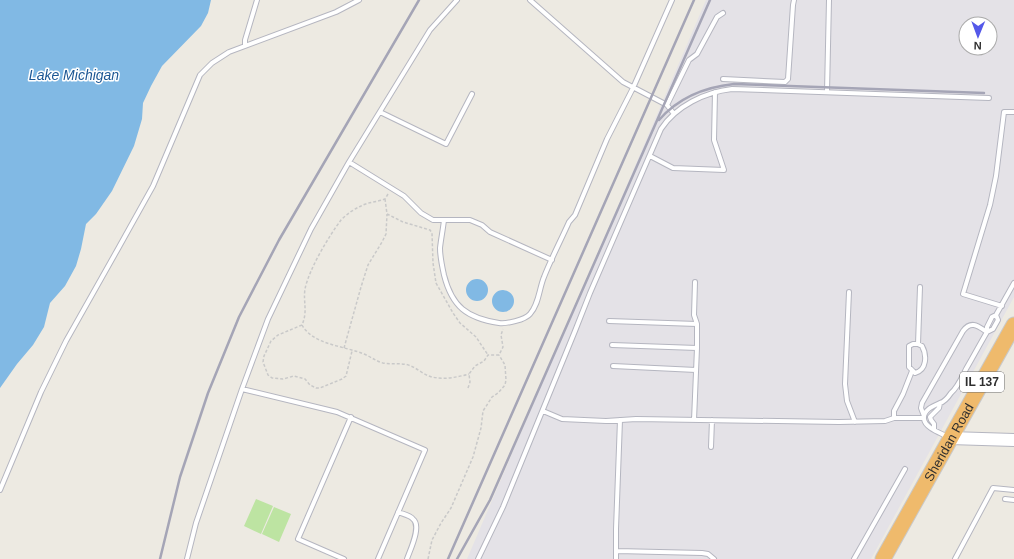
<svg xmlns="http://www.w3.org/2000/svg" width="1014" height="559" viewBox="0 0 1014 559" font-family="Arial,sans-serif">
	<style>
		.industrial { fill: #e4e2e7; fill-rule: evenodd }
		.pitch { fill: #bde4a2 }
		.water { fill: #81b9e4 }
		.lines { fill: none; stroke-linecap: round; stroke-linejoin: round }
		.lane-casing { stroke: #b5b6c0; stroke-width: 6 }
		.secondary-casing { stroke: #b5b6c0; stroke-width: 14 }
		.highway-casing { stroke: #c9c9c9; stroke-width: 17 }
		.path { stroke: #c9c9c9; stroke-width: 1.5; stroke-dasharray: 3 2; stroke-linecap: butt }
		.lane { stroke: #fff; stroke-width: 4 }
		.secondary { stroke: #fff; stroke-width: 12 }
		.highway { stroke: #efba6c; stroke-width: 15 }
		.rail { stroke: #a5a5b6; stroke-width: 2.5 }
		.labels { text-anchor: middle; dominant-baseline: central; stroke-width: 3; stroke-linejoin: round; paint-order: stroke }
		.shield { fill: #fff; stroke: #6d6d6d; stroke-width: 1 }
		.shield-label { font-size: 12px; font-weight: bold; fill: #2e2e2e }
		.street-label { font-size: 13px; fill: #2e2e2e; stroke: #fff }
		.water-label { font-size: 14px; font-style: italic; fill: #1c5794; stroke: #fff }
	</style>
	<rect width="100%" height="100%" fill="#edeae2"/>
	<path class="industrial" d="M 706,0 L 1014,0 L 1014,297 L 871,559 L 467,559 ZM 966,24 L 990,24 L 990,48 L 966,48 Z"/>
	<path class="pitch" d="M 256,499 L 273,506 L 261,534 L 244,526 Z
		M 274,507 L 291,514 L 279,542 L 262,534 Z"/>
	<path class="water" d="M 0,0 L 211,0 L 208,13 L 201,26 L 162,66 L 151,86 L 143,103 L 142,119 L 134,146 L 112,191 L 96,214 L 86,224 L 81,249 L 76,266 L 65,286 L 50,303 L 44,327 L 33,345 L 17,364 L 0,388 Z
		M466 290a11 11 0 1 1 22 0a11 11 0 1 1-22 0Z
		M492 301a11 11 0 1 1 22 0a11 11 0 1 1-22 0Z"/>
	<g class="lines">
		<defs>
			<path id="lane" d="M 530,0 L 623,82 L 667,105
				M 245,46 L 245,40 L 257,0
				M 723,79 L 785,82 L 788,79 L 793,5 L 794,0
				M 827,92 L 829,0
				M 380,112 L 446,144 L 472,94
				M 674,114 L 667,105 L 689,60 L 697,54 L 717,17 L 723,13
				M 650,156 L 673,168 L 724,170 L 714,140 L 715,92
				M 349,162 L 404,196 L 421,213 L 433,220 L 470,220 L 482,225 L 490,232 L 552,260
				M 444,220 C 443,229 441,239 440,248 C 440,257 442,266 444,275 C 452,307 467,318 499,323 C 506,324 525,320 530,314 C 539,304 539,289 544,277 C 551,259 561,240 569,222 L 575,215 L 607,139 L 633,88 L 672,0
				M 849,292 L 845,384 L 847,401 L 855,422
				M 1002,306 L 963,294 L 990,205 L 996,176 L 1004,112 L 1014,112
				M 609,321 L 697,324
				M 987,332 L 993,329 L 998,320 L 996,315
				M 913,344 L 918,344 L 922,346 C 927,355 927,370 915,373 L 909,367 L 909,346 Z
				M 918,344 L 920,287
				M 612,345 L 697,348
				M 613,366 L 696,370
				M 242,389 L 337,412 L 425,450 L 378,559
				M 543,411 L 562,419 L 606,421 L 636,419 L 839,422 L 885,421 L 894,418 L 924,418
				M 924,416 L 921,408 L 922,403 L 963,331 C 971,320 978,326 987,332
				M 894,418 L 894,411 L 903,394 L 912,371
				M 694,420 L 697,348 L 697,324 L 694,315 L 695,282
				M 934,429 L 934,424 L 931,420 L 930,417 L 939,408 L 940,403
				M 948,437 C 941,433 925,428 924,419 C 923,410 933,406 940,403 C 944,402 949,396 951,393 C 958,387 962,377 966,369 C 973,357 980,344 987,332 L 987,327 L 992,317 L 996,315 L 1014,283
				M 711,447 L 712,420
				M 0,490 L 41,392 L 66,341 L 119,247 L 153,186 L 200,75 L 212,63 L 229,52 L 336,12 L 359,0
				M 1005,499 L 1014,500
				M 398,512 C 403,514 410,515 413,519 C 422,526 410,550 407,559
				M 617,551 L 702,553 L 708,554 L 714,559
				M 187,559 L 196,523 L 242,389 L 268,319 L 311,229 L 349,162 L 430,30 L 457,0
				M 344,559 L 298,539 L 351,417
				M 478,559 L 503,507 L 575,331 L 590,293 L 661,129 C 676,106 705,92 732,89 L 989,98
				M 616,559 L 616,529 L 620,420
				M 854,559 L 905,469
				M 955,559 L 993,488 L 1014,490"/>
			<path id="secondary" d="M 950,438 L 1014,440"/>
			<g id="highway">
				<path id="s1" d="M 883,559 L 1014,325"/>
			</g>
		</defs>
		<use href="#lane" class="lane-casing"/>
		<use href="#secondary" class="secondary-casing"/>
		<use href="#highway" class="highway-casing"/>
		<path class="path" d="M 388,194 L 385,199 C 377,202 368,202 361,206 C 354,209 347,214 341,220 C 329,236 309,269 305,289 C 303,302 308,311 302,325 C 313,345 345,346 364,354 C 371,357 376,361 383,363 C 392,365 402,362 411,366 C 418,369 424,375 432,377 C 444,380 458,377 469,374
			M 385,199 L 387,214 L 403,222 L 430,230 L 432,233 L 433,263 L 436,283 L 440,290 L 453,313 L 460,323 L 476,337 L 488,355
			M 302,325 L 278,335 L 271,341 L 264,356 L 263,362 L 268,375 L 272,378 L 283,379 L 294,376 L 305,379 L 310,385 L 316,388 L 320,388 L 342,379 L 346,376 L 352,351
			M 344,348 L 361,287 L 368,265 L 382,242 L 386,234 L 387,214
			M 468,388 L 470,382 L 469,374 L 475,366 L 484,361 L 488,355 L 499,355 L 503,347 L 501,335 L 503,329
			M 428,559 L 432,540 L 441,523 L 451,508 L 473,457 L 481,428 L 483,411 L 492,397 L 498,393 L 505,385 L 506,380 L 505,365 L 499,355"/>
		<use href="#lane" class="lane"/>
		<use href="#secondary" class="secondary"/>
		<use href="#highway" class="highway"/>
		<path class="rail" d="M 659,120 C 679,97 705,87 734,84 L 984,93
			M 160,559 L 180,477 L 208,393 L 239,317 L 279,240 L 419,0
			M 448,559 L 694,0
			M 457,559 L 490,500 L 710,0"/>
	</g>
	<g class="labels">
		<rect class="shield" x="960" y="372" width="44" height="20" rx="3"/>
		<g class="shield-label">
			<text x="982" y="382">IL 137</text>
		</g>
		<g class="street-label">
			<text stroke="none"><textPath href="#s1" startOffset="134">Sheridan Road</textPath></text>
		</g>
		<g class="water-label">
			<text x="74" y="75">Lake Michigan</text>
		</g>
	</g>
	<g transform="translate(978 36) rotate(181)"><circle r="19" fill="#ffffff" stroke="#ababab"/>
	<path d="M0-3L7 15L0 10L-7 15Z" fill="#5458e9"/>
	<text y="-6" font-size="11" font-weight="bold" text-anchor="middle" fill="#2e2e2e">N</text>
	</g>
</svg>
